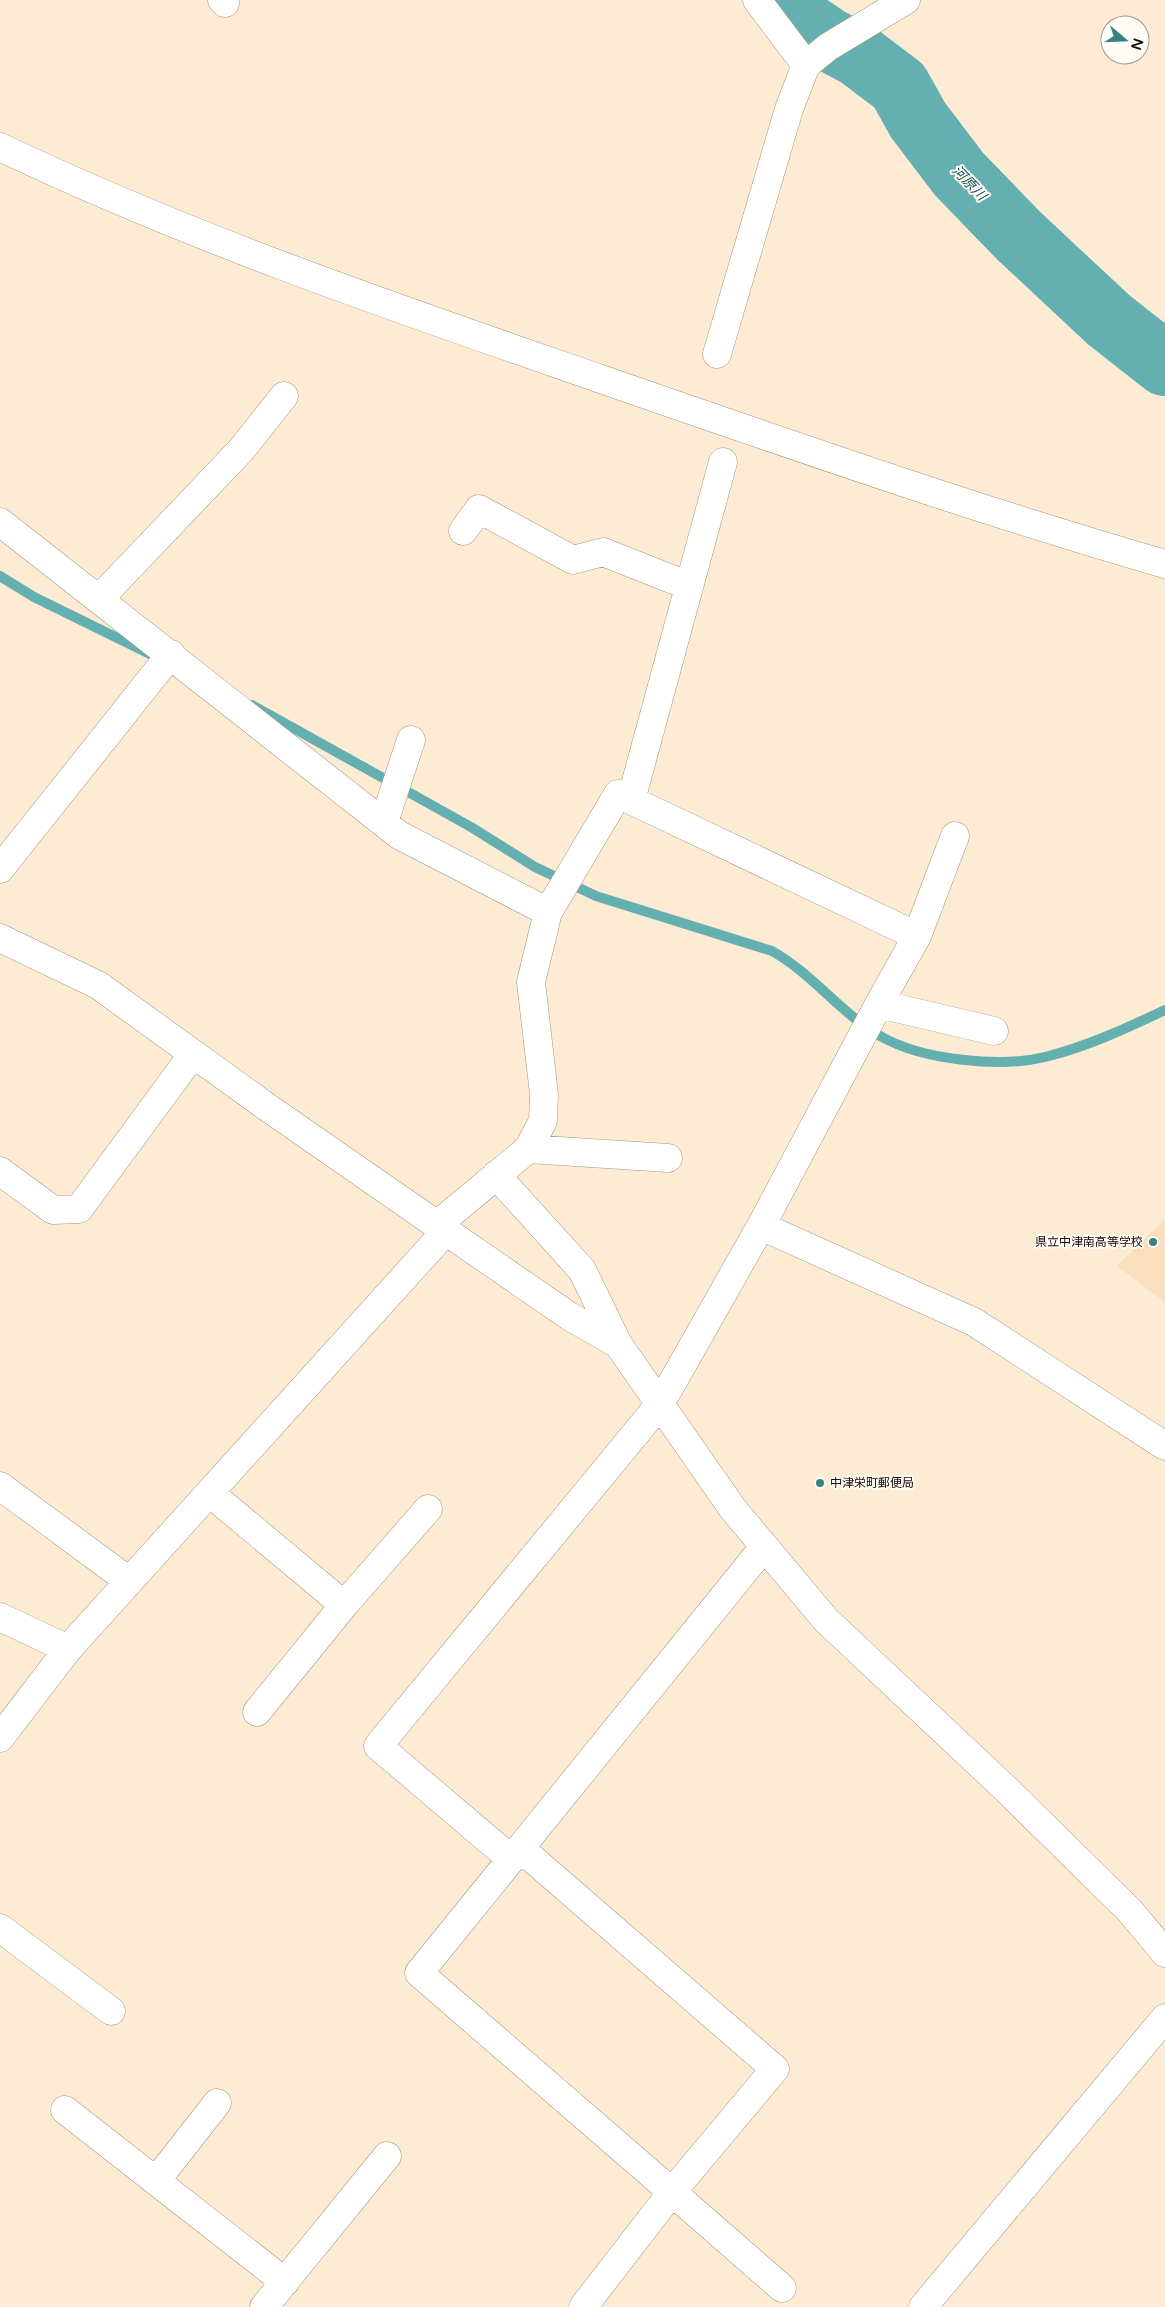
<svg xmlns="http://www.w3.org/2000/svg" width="1165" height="2307" viewBox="0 0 1165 2307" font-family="'Varela Round','Noto Sans JP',sans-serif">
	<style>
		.built { fill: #fadfbc }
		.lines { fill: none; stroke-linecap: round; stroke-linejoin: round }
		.stream { stroke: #64afb0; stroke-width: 10 }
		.river { stroke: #64afb0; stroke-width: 64 }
		.minor-casing { stroke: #a9957a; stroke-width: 29 }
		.tertiary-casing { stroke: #a9957a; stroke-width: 29 }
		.minor { stroke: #fff; stroke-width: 28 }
		.tertiary { stroke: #fff; stroke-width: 28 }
		.poi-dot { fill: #388181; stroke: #fffbf5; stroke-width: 2 }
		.labels { text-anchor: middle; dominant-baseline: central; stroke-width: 4; stroke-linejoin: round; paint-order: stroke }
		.poi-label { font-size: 12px; fill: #130c04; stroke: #fffbf5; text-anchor: end }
		.water-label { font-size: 14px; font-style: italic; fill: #105354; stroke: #fffbf5 }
	</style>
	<rect width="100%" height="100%" fill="#fdebd4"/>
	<path class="built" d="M 1165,1219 L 1165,1302 L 1117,1266 Z"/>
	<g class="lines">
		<path class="stream" d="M 0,576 L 34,597 L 152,655
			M 252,705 L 471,827 L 535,867 L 596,896 L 772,951 C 813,974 841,1014 882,1037 C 923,1060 1000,1068 1045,1057 C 1086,1047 1127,1028 1165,1010"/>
		<path class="river" d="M 781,0 L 797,18 L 828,39 L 858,55 L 899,86 L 918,120 L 959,174 L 1019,236 L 1109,320 L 1165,364"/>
		<defs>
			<path id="minor" d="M 222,0 L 225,3
				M 757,0 L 806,65
				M 717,354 L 789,109 L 806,65 L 828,47 L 906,0
				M 0,522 L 399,835 L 548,912
				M 463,531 L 479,509 L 573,560 L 603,552 L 689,586
				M 99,599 L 241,450 L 284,396
				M 631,800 L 723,462
				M 384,822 L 411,740
				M 0,869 L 171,654
				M 0,938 L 98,985 L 267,1107 L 437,1225 L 569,1316 L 618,1344 L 733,1509 L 826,1620 L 1007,1790 L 1130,1911 L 1165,1953
				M 879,1004 L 917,936 L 955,836
				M 528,1149 L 668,1158
				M 0,1171 L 53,1210 L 79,1209 L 193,1054
				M 496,1175 L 582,1270 L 618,1344
				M 437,1225 L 528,1149 L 543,1121 L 544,1094 L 531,982 L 548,912 L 618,794 L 917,936
				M 761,1226 L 974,1322 L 1165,1446
				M 0,1486 L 129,1581
				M 210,1493 L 344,1605 L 257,1712
				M 344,1605 L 428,1509
				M 0,1617 L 68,1649
				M 0,1738 L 68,1649 L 446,1231
				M 520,1848 L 775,2069 L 672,2192 L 419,1973 L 764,1547
				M 511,1859 L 378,1746 L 660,1404 L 761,1226 L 879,1004 L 994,1031
				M 0,1928 L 111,2011
				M 65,2110 L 285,2282
				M 156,2181 L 217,2103
				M 264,2307 L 387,2156
				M 583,2307 L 672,2192 L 782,2288
				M 923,2307 L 1165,2018"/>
			<path id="tertiary" d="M 0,147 C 193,239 396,308 598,378 C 786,443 974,509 1165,564"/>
		</defs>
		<use href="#minor" class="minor-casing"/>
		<use href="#tertiary" class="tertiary-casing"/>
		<use href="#minor" class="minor"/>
		<use href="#tertiary" class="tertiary"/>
	</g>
	<g class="poi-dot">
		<circle cx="1153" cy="1242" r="5"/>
		<circle cx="820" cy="1483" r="5"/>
	</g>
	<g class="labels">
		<g class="poi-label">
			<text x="1143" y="1242">県立中津南高等学校</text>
			<text x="830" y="1483" text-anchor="start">中津栄町郵便局</text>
		</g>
		<g class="water-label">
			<text transform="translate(969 183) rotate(46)">河原川</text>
		</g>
	</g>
	<g transform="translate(1125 40) rotate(109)"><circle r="24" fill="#fffbf5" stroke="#a19b95"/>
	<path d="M0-4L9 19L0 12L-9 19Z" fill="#388181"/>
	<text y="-8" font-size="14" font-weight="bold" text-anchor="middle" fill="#130c04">N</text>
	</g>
</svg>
